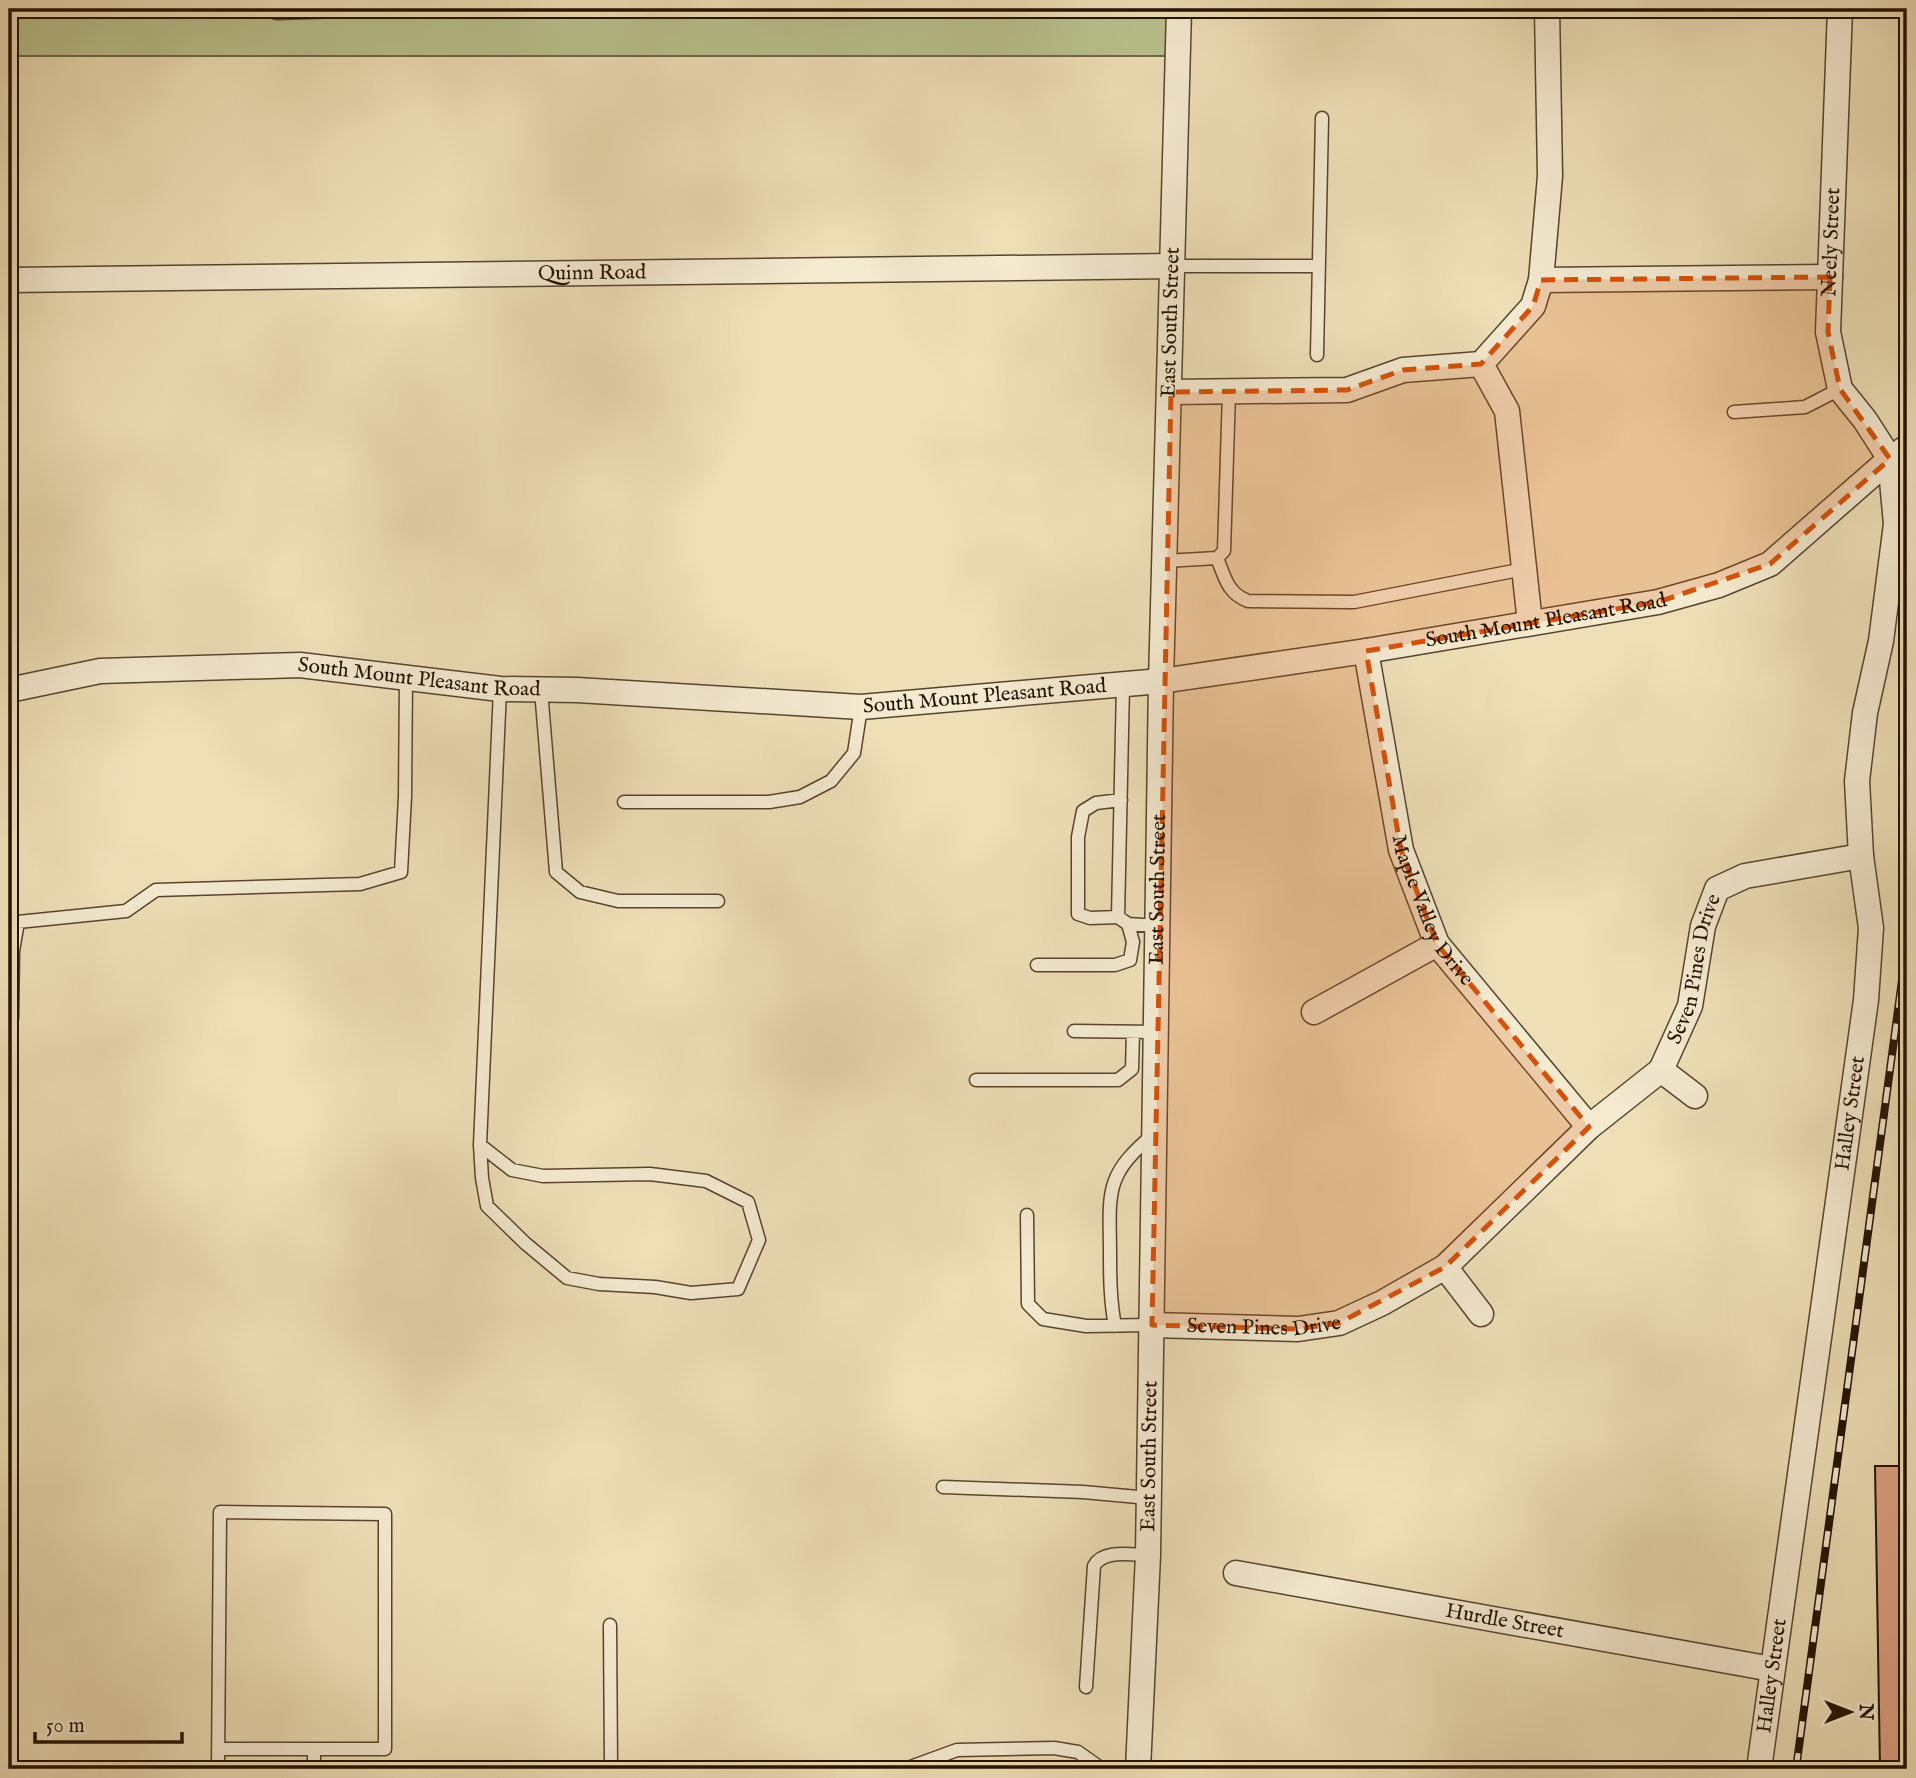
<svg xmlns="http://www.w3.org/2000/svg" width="1916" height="1778" viewBox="0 0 1916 1778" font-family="'IM FELL English',serif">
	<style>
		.green { fill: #b9c28e; stroke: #6e6a48; stroke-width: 2 }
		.building { fill: #dda182; stroke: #221202; stroke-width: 2 }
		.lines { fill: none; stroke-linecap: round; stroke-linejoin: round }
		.lane-casing { stroke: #55452f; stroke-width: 15 }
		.street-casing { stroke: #55452f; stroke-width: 27 }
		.lane { stroke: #f4ead0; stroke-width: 12 }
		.street { stroke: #f4ead0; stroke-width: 24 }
		.rail-casing { stroke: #221202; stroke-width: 8 }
		.rail { stroke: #f4ead0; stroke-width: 5; stroke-dasharray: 16; stroke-linecap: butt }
		.marked { fill: #d4520b; fill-opacity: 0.2; stroke: #d4520b; stroke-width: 5; stroke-dasharray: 14 9; stroke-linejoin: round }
		.labels { text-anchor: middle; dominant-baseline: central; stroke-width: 5; stroke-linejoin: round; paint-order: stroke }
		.street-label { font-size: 21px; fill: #221202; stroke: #f4ead0 }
	</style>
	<rect width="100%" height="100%" fill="#eedfb7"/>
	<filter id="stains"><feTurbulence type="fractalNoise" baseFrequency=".00286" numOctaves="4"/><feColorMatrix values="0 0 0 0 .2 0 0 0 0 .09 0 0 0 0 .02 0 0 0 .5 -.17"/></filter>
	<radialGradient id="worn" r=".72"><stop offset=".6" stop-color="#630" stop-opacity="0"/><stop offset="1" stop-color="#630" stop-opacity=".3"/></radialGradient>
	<path class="green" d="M 9,9 L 1167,9 L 1166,56 L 9,56 Z"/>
	<path class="building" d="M 1875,1466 L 1907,1466 L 1907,1769 L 1880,1769 Z"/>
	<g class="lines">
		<defs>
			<path id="lane" d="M 527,9 L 555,11 L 604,9
				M 276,13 L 405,9
				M 1174,266 L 1319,266
				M 1317,355 L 1322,118
				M 1734,412 L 1805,407 L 1840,389
				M 1217,558 C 1225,577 1227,593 1248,601 L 1354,602 L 1524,569
				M 1165,561 L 1217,558 L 1224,551 L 1229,392
				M 1123,685 L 1118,917 L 1128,924 L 1158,926
				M 541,690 L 556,872 L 580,892 L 618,901 L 718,901
				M 624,802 L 769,802 L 800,797 L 831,781 L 854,753 L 861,707
				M 1118,917 L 1090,918 L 1078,914 L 1078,837 L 1083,811 L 1096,803 L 1121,800
				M 1037,965 L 1115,965 L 1130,960 L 1133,942 L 1128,924
				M 9,1019 L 12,1018 L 13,951 L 18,922 L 126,911 L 156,890 L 360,884 L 401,872 L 405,797 L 406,678
				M 1074,1031 L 1156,1032
				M 976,1080 L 1118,1080 L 1132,1069 L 1133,1032
				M 480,1145 L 512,1170 L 543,1176 L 650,1174 L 706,1181 L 748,1202 L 759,1240 L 738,1289 L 691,1293 L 655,1287 L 599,1284 L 567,1278 L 525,1243 L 487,1206 L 482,1178 L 480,1145 L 500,689
				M 1027,1215 L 1028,1304 L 1043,1319 L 1086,1326 L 1152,1325
				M 1115,1326 C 1110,1300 1110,1275 1110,1249 C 1109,1189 1106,1174 1155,1133
				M 943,1487 L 1083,1492 L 1149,1498
				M 610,1625 L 611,1769
				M 1086,1687 L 1094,1566 C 1103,1549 1131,1555 1148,1555
				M 218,1749 L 385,1749 L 385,1514 L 220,1512 C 220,1598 218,1684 218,1769
				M 314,1749 L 314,1769
				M 905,1769 L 957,1750 L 1054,1748 L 1078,1752 L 1102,1769
				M 1101,1769 L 1138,1767"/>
			<g id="street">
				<path id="s1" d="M 9,280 L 1174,266"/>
				<path d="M 1541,280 L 1830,277"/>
				<path d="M 1481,364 L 1507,411 L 1530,623"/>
				<path d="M 1171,392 L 1347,390 L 1403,370 L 1481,364 L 1533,306 L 1541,280 L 1550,176 L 1547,9"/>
				<path id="s2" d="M 1366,651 L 1401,850 L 1437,944 L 1589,1127"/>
				<path id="s3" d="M 9,690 L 100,671 L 300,665 L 500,689 L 577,690 L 861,707 L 1161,681 L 1366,651 L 1658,602 L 1719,585 L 1770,564 L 1890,459 L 1907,447"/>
				<path d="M 1314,1012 L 1437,944"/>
				<path id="s4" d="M 1695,1096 L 1661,1070 L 1690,1006 L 1703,926 L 1717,889 L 1745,876 L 1861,856"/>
				<path d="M 1481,1314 L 1445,1267 L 1589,1127 L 1661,1070"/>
				<path id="s5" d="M 1152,1325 L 1298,1329 L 1339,1323 L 1382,1303 L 1445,1267"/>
				<path id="s6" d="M 1236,1573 L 1772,1669"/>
				<path id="s7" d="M 1138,1769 L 1148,1555 L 1161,681 L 1179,9"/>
				<path id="s8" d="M 1759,1769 L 1866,1000 L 1871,928 L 1861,856 L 1857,781 L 1865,713 L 1881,641 L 1896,524 L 1890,459 L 1865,420 L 1840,389 L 1828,332 L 1840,9"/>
			</g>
		</defs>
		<use href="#lane" class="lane-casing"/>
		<use href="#street" class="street-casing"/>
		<use href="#lane" class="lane"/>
		<use href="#street" class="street"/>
		<defs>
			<path id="rail" d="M 1796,1769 L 1907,943"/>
		</defs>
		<use href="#rail" class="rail-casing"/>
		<use href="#rail" class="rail"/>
	</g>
	<path class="marked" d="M 1830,277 L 1828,332 L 1840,389 L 1890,459 L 1770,564 L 1658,602 L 1366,651 L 1401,850 L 1437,944 L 1589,1127 L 1445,1267 L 1339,1323 L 1298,1329 L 1152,1325 L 1171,392 L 1347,390 L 1403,370 L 1481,364 L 1533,306 L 1541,280 Z"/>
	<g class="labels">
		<g class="street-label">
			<text stroke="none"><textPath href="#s8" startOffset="1556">Neely Street</textPath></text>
			<text stroke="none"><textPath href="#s1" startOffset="583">Quinn Road</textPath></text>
			<text stroke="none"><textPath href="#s7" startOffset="1447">East South Street</textPath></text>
			<text stroke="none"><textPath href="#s3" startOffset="1547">South Mount Pleasant Road</textPath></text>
			<text stroke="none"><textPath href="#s3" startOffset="413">South Mount Pleasant Road</textPath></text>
			<text stroke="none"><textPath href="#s3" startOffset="980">South Mount Pleasant Road</textPath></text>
			<text stroke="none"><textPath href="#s7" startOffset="880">East South Street</textPath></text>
			<text stroke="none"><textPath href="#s2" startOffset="270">Maple Valley Drive</textPath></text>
			<text stroke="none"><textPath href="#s4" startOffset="150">Seven Pines Drive</textPath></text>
			<text stroke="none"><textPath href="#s8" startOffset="662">Halley Street</textPath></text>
			<text stroke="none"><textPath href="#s5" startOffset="112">Seven Pines Drive</textPath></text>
			<text stroke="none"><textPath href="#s7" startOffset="313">East South Street</textPath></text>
			<text stroke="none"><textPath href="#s6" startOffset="273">Hurdle Street</textPath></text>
			<text stroke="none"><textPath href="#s8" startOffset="94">Halley Street</textPath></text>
		</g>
	</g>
	<rect width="1916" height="1778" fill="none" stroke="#eedfb7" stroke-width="35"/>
	<rect x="10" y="10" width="1895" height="1757" fill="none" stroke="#221202" stroke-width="3.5"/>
	<rect x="18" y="18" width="1881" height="1743" fill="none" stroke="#221202" stroke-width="2"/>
	<g transform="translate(1850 1712) rotate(90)" stroke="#f4ead0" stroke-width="5" paint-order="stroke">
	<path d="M0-5L12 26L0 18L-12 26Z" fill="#221202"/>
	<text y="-10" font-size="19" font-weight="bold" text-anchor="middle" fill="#221202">N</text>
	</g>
	<path d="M35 1732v10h147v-10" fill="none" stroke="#221202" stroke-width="3.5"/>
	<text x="46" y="1732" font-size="21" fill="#221202" stroke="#f4ead0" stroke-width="5" paint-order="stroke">50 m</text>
	<rect width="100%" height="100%" filter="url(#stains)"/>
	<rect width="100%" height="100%" fill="url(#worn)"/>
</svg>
